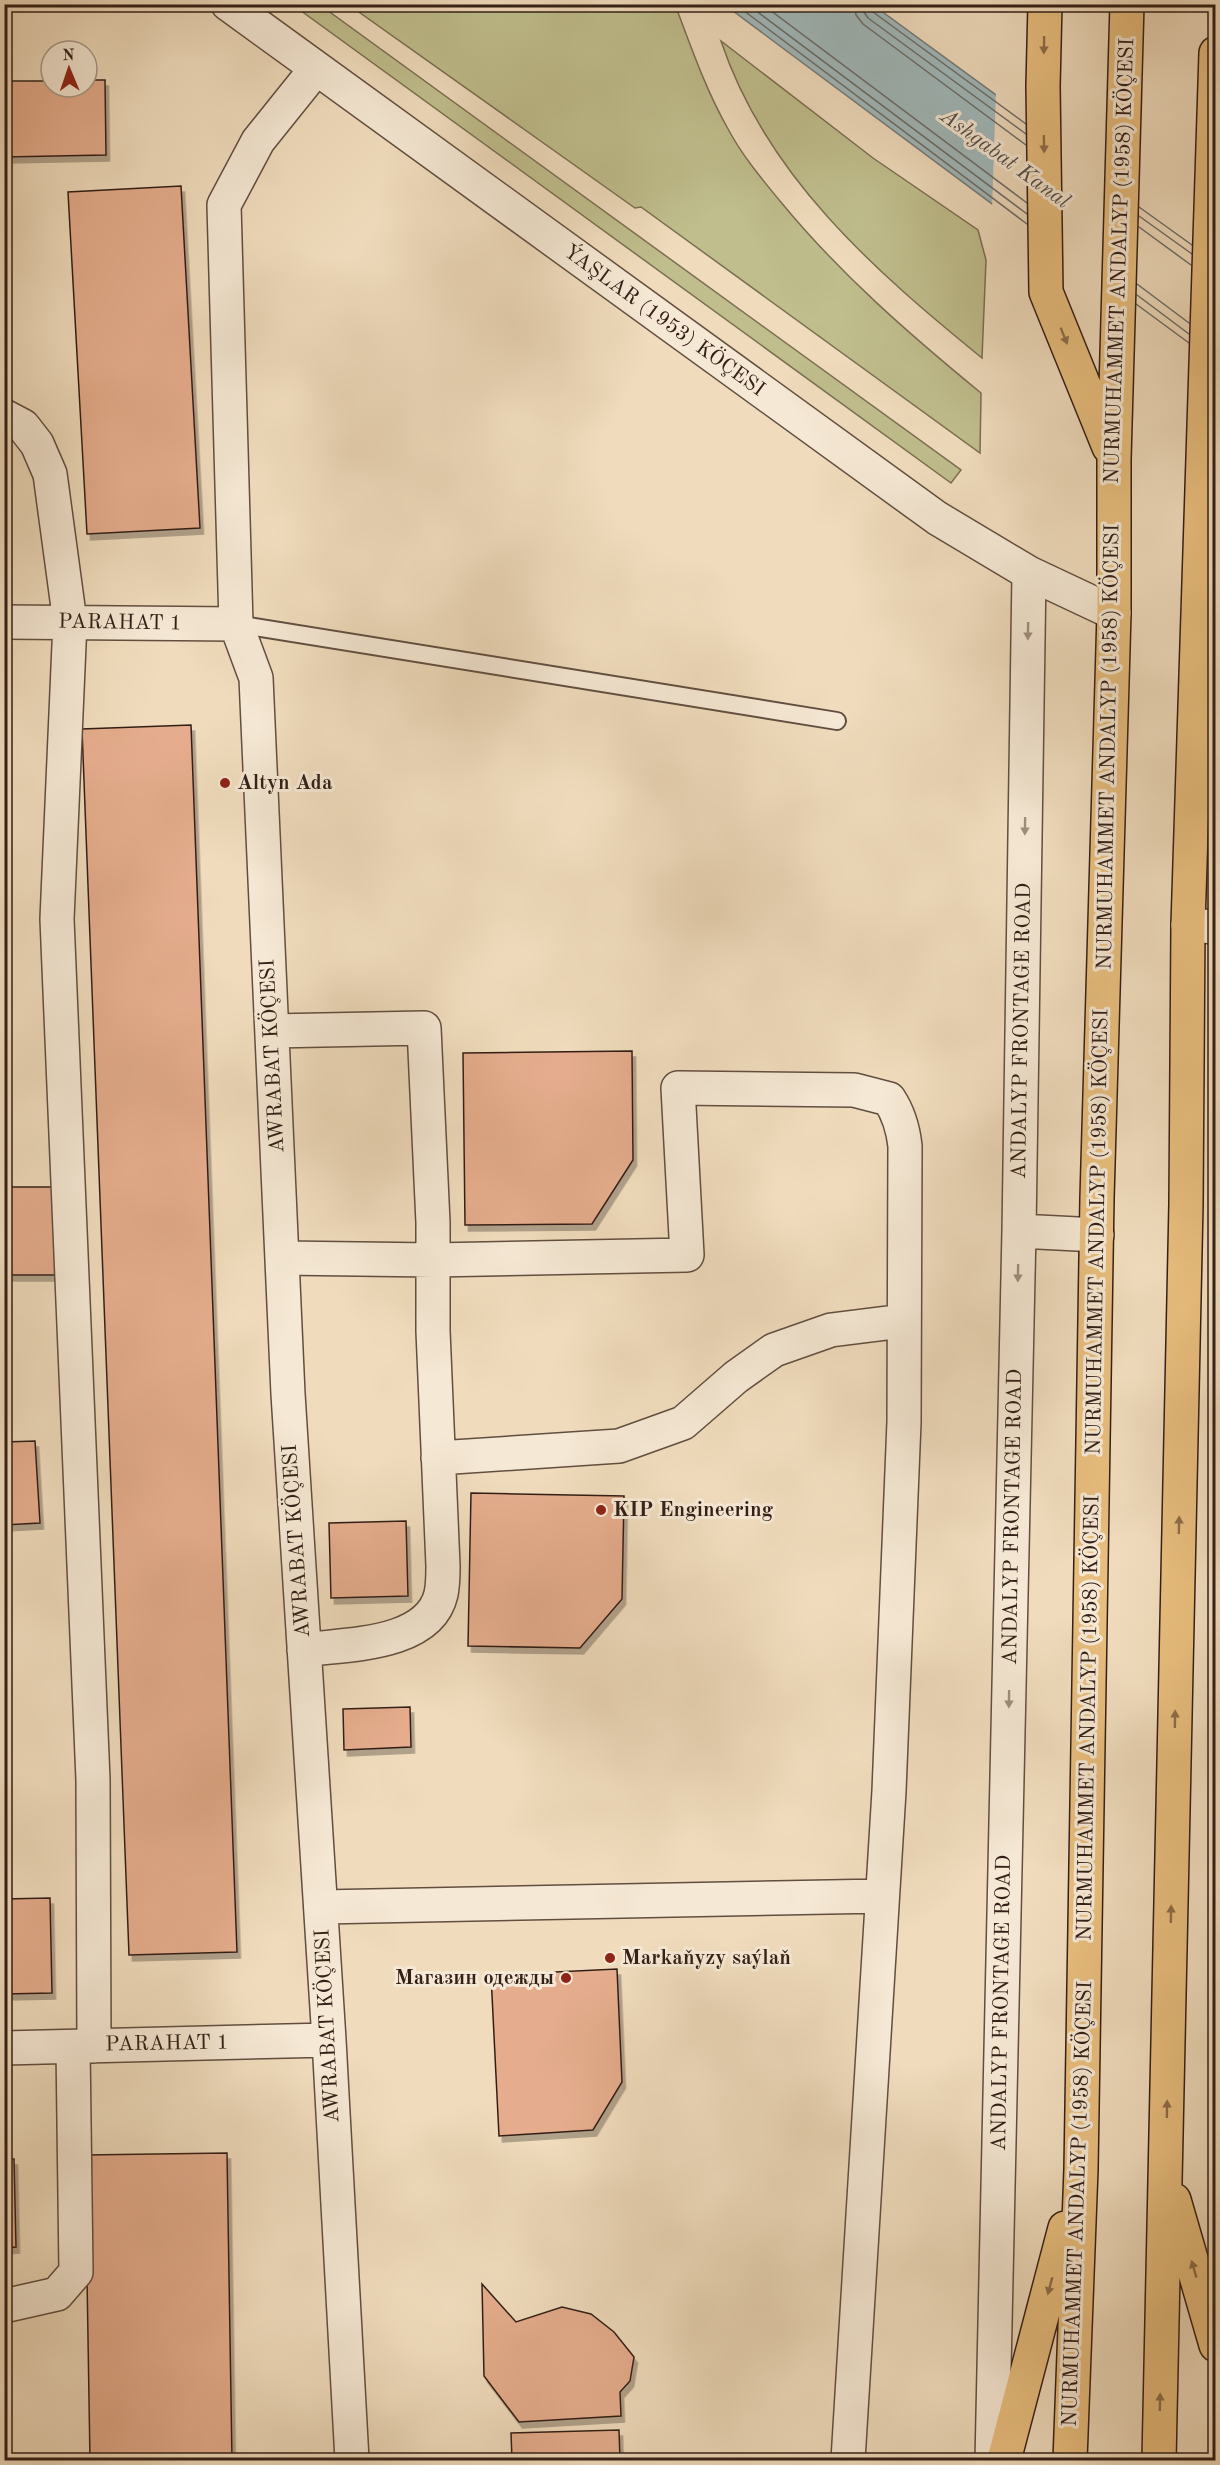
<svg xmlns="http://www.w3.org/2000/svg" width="1220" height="2465" viewBox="0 0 1220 2465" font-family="'Old Standard TT',serif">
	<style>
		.green { fill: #c0be8d; stroke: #7a6e52; stroke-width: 1.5 }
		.water { fill: #a0b9bc; stroke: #747b7a; stroke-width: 1.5 }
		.pier { fill: #f0dcbd }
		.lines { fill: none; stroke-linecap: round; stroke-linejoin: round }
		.shore { stroke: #6a6c6a; stroke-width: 1.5 }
		.building { fill: #e5ad8d; stroke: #331f17; stroke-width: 1.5; filter: url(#shadow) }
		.service-casing { stroke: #624e40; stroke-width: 20 }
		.minor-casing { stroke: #624e40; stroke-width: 36 }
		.primary-casing { stroke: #331f17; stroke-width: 36 }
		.service { stroke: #f5e8d4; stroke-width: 16 }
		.minor { stroke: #f5e8d4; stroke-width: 33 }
		.primary { stroke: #e8be7e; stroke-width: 33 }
		.oneway { fill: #8e6e4a }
		.oneway2 { fill: #9e8e7f }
		.poi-dot { fill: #8f2418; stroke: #f5e8d4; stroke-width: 2 }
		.labels { text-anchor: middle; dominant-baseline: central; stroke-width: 6; stroke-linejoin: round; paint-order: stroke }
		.street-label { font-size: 21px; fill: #331f17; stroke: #f5e8d4 }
		.poi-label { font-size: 21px; font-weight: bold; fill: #331f17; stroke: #f5e8d4; text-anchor: start }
		.water-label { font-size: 22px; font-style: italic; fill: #544d49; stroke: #f5e8d4 }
	</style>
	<defs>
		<filter id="shadow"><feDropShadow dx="3.5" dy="6" stdDeviation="0" flood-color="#0004"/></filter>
	</defs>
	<rect width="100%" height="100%" fill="#f0dcbd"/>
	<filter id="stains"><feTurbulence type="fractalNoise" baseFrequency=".00333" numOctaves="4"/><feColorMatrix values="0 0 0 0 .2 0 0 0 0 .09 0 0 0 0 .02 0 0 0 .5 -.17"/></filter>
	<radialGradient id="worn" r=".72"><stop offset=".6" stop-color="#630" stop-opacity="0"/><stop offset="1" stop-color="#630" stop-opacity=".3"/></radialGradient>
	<path class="green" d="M 605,4 L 613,11 L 619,4 L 670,5 L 677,10 C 692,49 706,90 727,127 C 741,154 761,178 780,201 C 839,273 909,334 981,393 L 980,453 L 641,207 L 635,208 L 349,5 Z
		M 293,5 L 320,5 L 961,470 L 951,483 Z
		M 721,41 L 873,158 L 978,230 L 986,260 L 982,358 C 875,271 766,176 721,41 Z"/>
	<path class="water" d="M 725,5 L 873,5 L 1215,255 L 1215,370 Z"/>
	<path class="pier" d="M 996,92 L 1216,251 L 1214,372 L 992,209 Z"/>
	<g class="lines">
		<path class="shore" d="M 735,4 L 1027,224
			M 747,4 L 1027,214
			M 762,4 L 1027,203
			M 854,4 L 856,15 L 863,24 L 1026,145
			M 863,4 L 864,12 L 868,18 L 1026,134
			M 871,4 L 873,12 L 1026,124
			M 1139,207 L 1192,245
			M 1139,216 L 1192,254
			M 1139,227 L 1191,265
			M 1137,284 L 1189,323
			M 1137,295 L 1189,334
			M 1136,304 L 1189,343"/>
	</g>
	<path class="building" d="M 87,80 L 105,80 L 106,155 L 4,157 L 4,81 L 51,81 L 51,87 L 87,87 Z
		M 181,186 L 200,528 L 87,534 L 68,192 Z
		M 191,725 L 237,1952 L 129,1955 L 82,729 Z
		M 632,1051 L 633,1160 L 592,1224 L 465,1225 L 463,1053 Z
		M 4,1187 L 67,1187 L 67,1275 L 4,1275 Z
		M 35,1441 L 40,1523 L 4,1525 L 4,1442 Z
		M 471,1493 L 624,1496 L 622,1599 L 580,1648 L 468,1646 Z
		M 406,1521 L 408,1596 L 331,1598 L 329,1523 Z
		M 410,1707 L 411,1747 L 344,1750 L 343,1709 Z
		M 50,1898 L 52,1993 L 4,1994 L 4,1899 Z
		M 617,1969 L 622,2082 L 593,2130 L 499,2136 L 491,1975 Z
		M 227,2153 L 232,2460 L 90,2460 L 85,2155 Z
		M 4,2159 L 14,2159 L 16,2247 L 4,2248 Z
		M 482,2284 L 516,2322 L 562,2307 L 591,2314 L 614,2332 L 634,2357 L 630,2381 L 620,2392 L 621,2416 L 519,2422 L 484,2376 Z
		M 619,2430 L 620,2460 L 512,2460 L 511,2433 Z"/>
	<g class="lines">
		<defs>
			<path id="service" d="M 236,624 L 837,721"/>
			<path id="minor" d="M 228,4 L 937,518 L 1029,573 L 1114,613
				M 315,70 L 258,141 L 224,205 L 236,624 L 256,678 L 288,1394 L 329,2040 L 352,2460
				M 4,416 L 23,426 L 37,444 L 50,474 L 70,622 L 57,919 L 93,1780 L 94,2046
				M 4,622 L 236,624
				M 1188,925 L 1216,927
				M 272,1031 L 424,1028 L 433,1223 L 433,1331 L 443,1566 C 443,1575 443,1585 441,1594 C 429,1646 346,1644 304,1650
				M 1019,1231 L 1097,1235
				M 282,1258 L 434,1260 L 687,1255 L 678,1088 L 854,1090 L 889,1099 C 899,1114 903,1128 905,1146 L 904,1422 L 889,1791 L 848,2460
				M 438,1458 L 619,1446 L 683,1423 L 736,1377 L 774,1350 L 831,1330 L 903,1321
				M 321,1907 L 882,1896
				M 4,2048 L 329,2040
				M 4,2306 L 57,2294 L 76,2272 L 73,2047
				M 992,2460 L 1019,1231 L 1029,573"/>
			<path id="primary" d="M 1045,4 L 1043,86 L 1046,292 L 1109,447
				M 1174,2200 L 1216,2345
				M 1004,2460 L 1065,2228
				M 1070,2460 L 1081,2169 L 1097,1198 L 1114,613 L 1114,459 L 1127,4
				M 1159,2460 L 1186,1204 L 1188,925 L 1216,53"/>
		</defs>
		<use href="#service" class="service-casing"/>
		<use href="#minor" class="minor-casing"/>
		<use href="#primary" class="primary-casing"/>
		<use href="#service" class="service"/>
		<use href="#minor" class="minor"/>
		<use href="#primary" class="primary"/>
	</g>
	<defs><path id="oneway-solid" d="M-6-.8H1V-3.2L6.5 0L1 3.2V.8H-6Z" transform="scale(1.5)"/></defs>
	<g class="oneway">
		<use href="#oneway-solid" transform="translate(1044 45) rotate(91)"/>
		<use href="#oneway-solid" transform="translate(1044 144) rotate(89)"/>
		<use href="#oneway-solid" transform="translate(1064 336) rotate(68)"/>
		<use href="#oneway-solid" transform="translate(1179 1525) rotate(-89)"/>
		<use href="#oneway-solid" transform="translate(1175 1719) rotate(-89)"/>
		<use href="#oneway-solid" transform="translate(1171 1914) rotate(-89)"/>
		<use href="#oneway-solid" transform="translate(1167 2109) rotate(-89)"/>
		<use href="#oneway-solid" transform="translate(1194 2269) rotate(-106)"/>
		<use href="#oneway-solid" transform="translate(1050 2286) rotate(105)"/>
		<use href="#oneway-solid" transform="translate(1160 2402) rotate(-89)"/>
	</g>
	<g class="oneway2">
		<use href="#oneway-solid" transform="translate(1028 631) rotate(91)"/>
		<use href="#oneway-solid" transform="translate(1025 826) rotate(91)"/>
		<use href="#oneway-solid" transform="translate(1018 1273) rotate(91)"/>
		<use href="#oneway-solid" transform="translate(1009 1699) rotate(91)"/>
	</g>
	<g class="poi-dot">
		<circle cx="225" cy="783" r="6"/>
		<circle cx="601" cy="1510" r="6"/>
		<circle cx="610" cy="1958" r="6"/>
		<circle cx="566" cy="1978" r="6"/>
	</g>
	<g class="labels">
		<g class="street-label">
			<text transform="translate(1120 261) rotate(-88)">NURMUHAMMET ANDALYP (1958) KÖÇESI</text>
			<text transform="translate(664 321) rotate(36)">ÝAŞLAR (1953) KÖÇESI</text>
			<text transform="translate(120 623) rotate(1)">PARAHAT 1</text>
			<text transform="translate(1109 747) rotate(-89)">NURMUHAMMET ANDALYP (1958) KÖÇESI</text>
			<text transform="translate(1022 1031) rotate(-89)">ANDALYP FRONTAGE ROAD</text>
			<text transform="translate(273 1056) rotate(-93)">AWRABAT KÖÇESI</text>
			<text transform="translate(1098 1232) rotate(-89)">NURMUHAMMET ANDALYP (1958) KÖÇESI</text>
			<text transform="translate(1013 1517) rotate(-89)">ANDALYP FRONTAGE ROAD</text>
			<text transform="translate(297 1541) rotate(-94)">AWRABAT KÖÇESI</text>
			<text transform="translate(1089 1718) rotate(-89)">NURMUHAMMET ANDALYP (1958) KÖÇESI</text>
			<text transform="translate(1002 2003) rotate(-89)">ANDALYP FRONTAGE ROAD</text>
			<text transform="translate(328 2026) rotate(-93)">AWRABAT KÖÇESI</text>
			<text transform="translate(167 2044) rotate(-1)">PARAHAT 1</text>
			<text transform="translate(1078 2204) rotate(-88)">NURMUHAMMET ANDALYP (1958) KÖÇESI</text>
		</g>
		<g class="poi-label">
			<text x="237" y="783">Altyn Ada</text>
			<text x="613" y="1510">KIP Engineering</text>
			<text x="622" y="1958">Markaňyzy saýlaň</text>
			<text x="554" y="1978" text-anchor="end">Магазин одежды</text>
		</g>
		<g class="water-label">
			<text transform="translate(1005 159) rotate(36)">Ashgabat Kanal</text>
		</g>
	</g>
	<rect width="1220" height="2465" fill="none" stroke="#f0dcbd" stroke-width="24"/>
	<rect x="6" y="6" width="1208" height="2453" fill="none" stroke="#331f17" stroke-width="3"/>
	<rect x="12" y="12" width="1196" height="2441" fill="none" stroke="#331f17" stroke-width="1.5"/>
	<g transform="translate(69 69) rotate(358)"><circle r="28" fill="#f5e8d4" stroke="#a79888" stroke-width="1.5"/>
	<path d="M0-4.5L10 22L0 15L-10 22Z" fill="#8f2418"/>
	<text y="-9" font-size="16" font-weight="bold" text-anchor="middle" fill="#331f17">N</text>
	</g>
	<rect width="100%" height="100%" filter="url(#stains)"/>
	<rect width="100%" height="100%" fill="url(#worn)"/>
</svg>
